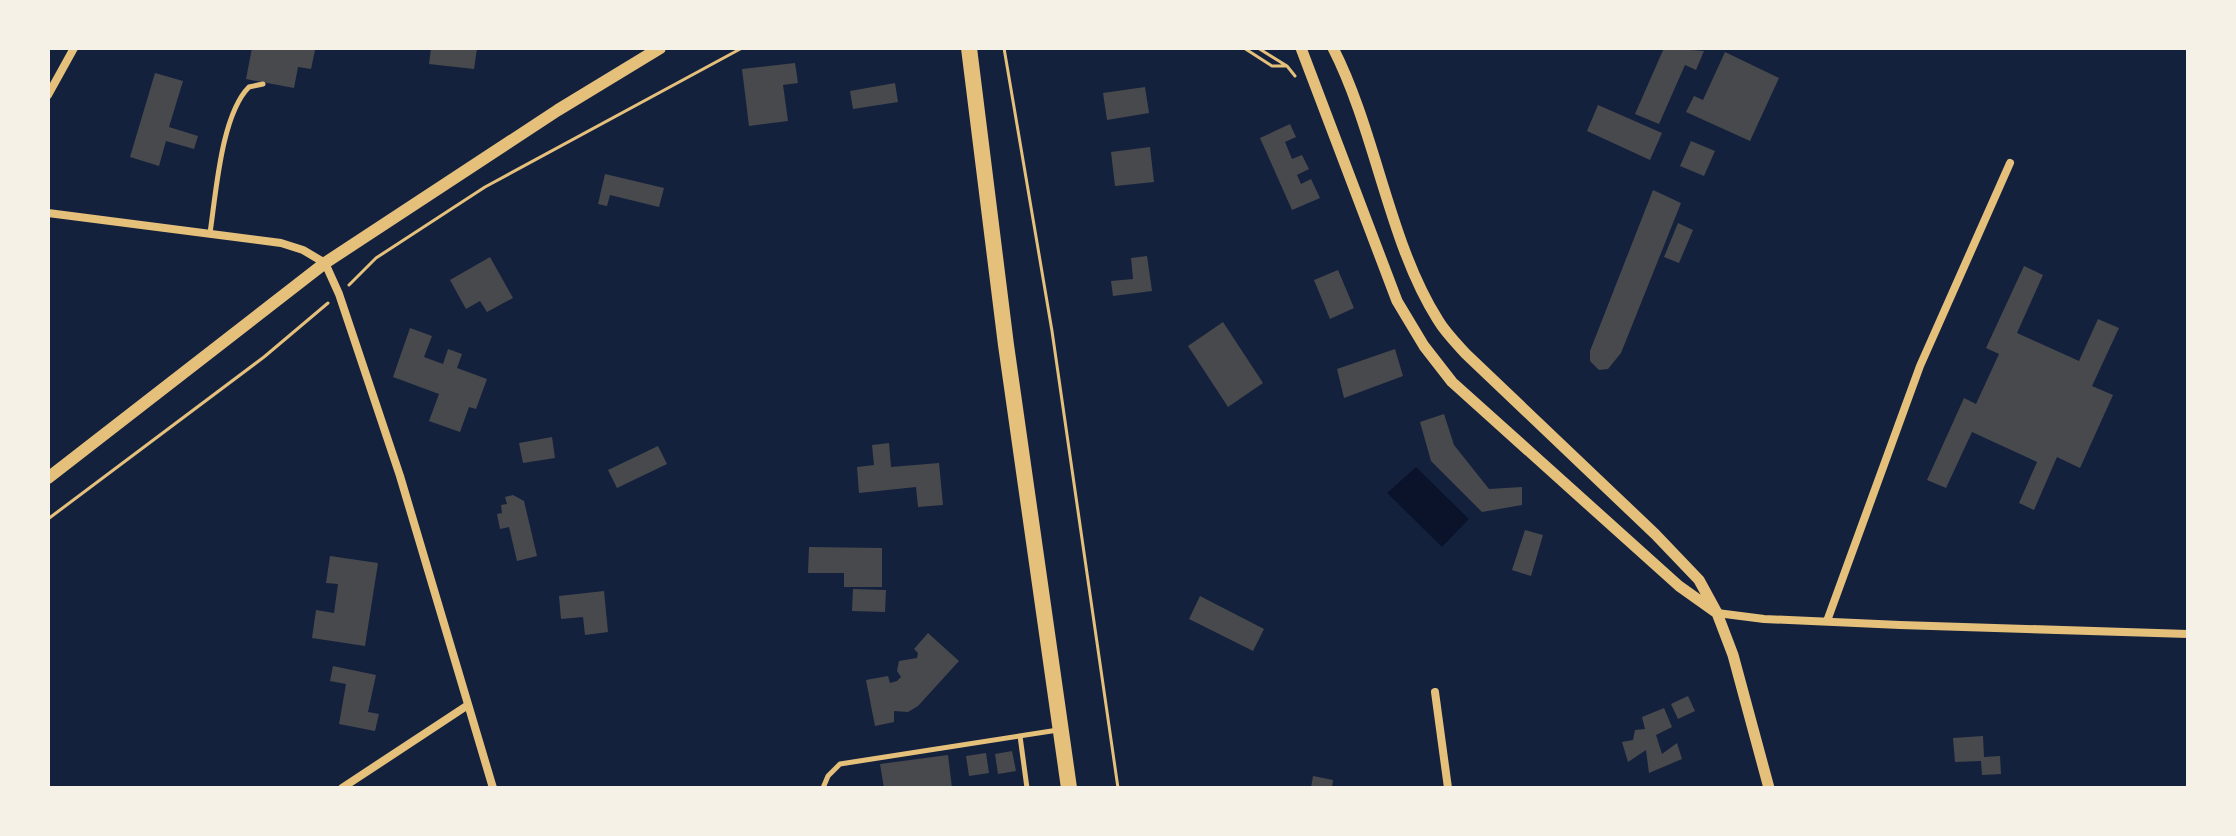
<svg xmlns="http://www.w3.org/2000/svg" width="2236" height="836" viewBox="0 0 2236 836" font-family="'Titillium Web',sans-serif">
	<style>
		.water { fill: #0b132b }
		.building { fill: #48494c }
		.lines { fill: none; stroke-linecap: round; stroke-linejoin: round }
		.path { stroke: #e5c07b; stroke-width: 3 }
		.service { stroke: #e5c07b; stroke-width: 5 }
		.minor { stroke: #e5c07b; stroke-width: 8 }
		.tertiary { stroke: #e5c07b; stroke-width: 11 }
		.secondary { stroke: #e5c07b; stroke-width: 12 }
		.trunk { stroke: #e5c07b; stroke-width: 16 }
	</style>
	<rect width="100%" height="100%" fill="#14213d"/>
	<path class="water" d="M 1416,467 L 1469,519 L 1442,547 L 1387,493 Z"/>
	<path class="building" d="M 252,48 L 315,50 L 311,69 L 298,67 L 294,88 L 246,79 Z
		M 431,48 L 477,48 L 474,69 L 429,64 Z
		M 1664,48 L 1704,51 L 1696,70 L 1685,65 L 1659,124 L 1635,114 Z
		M 1725,52 L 1779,78 L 1750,141 L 1686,112 L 1694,96 L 1703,100 Z
		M 795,63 L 798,83 L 783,85 L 788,121 L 749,126 L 742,69 Z
		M 155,73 L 183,81 L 169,127 L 198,136 L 194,149 L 166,141 L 159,166 L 130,157 Z
		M 895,83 L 898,102 L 853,109 L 850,91 Z
		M 1145,87 L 1149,113 L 1107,120 L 1103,93 Z
		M 1598,105 L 1662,133 L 1650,160 L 1587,131 Z
		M 1290,124 L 1296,137 L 1285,142 L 1292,159 L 1302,155 L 1309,169 L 1297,175 L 1301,184 L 1311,179 L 1320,198 L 1292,210 L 1260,138 Z
		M 1691,141 L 1715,151 L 1704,176 L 1680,166 Z
		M 1150,147 L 1154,182 L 1115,186 L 1111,152 Z
		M 605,174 L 664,188 L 659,207 L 610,195 L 607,206 L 598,204 Z
		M 1653,190 L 1681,203 L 1621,353 L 1608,369 L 1599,370 L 1590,361 L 1590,351 Z
		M 1678,223 L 1693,230 L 1679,263 L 1664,257 Z
		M 1147,256 L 1152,291 L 1113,296 L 1111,281 L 1133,279 L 1131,258 Z
		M 490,257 L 513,298 L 487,312 L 480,301 L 466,309 L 450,280 Z
		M 2024,266 L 2043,275 L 2017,333 L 2079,361 L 2098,319 L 2119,328 L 2092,386 L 2113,395 L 2080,468 L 2057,457 L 2034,510 L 2019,503 L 2037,462 L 1972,432 L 1946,488 L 1927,480 L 1964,398 L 1976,404 L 1999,354 L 1986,348 Z
		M 1338,270 L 1354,308 L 1330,319 L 1314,280 Z
		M 1223,322 L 1263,383 L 1228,407 L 1188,346 Z
		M 410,328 L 432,336 L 424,357 L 443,364 L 448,349 L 462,354 L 457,368 L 487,379 L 476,409 L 469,407 L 460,432 L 429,421 L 439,394 L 393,377 Z
		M 1395,349 L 1403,376 L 1344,398 L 1337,369 Z
		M 1444,414 L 1454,445 L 1489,489 L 1522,487 L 1522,505 L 1482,512 L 1431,461 L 1420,422 Z
		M 552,437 L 555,458 L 523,463 L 519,443 Z
		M 889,443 L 891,467 L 939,463 L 943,505 L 918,507 L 916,487 L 859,493 L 857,467 L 874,465 L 872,445 Z
		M 658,446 L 667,464 L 617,488 L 608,470 Z
		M 513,495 L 524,501 L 537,556 L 517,561 L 509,527 L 500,529 L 497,514 L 502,513 L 501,505 L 507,504 L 505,497 Z
		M 1525,530 L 1543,535 L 1531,576 L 1512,570 Z
		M 809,547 L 882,548 L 882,587 L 844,587 L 844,573 L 808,573 Z
		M 330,556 L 378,563 L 365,646 L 312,638 L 316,610 L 334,613 L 338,584 L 326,583 Z
		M 853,589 L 886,590 L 885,612 L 852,611 Z
		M 604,591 L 608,632 L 585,635 L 583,617 L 561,619 L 559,596 Z
		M 1200,596 L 1264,629 L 1253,651 L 1189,619 Z
		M 928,633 L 959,661 L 918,706 L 908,712 L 894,711 L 894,722 L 875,726 L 866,680 L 888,676 L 890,683 L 897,681 L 901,677 L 897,671 L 899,661 L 917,658 L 918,653 L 914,649 Z
		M 333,666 L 376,675 L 368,712 L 379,714 L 375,731 L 339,724 L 346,684 L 330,681 Z
		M 1688,696 L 1695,711 L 1678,719 L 1671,704 Z
		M 1664,708 L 1672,727 L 1656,735 L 1662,754 L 1677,743 L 1682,759 L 1649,773 L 1646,750 L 1628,762 L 1622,742 L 1633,740 L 1635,730 L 1645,729 L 1642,717 Z
		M 1983,736 L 1984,757 L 2000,756 L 2001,774 L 1982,775 L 1981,761 L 1955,762 L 1953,738 Z
		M 1012,751 L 1016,771 L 998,774 L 995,754 Z
		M 986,753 L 989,773 L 969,776 L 966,756 Z
		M 948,755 L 952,788 L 884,788 L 880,764 Z
		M 1313,776 L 1333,780 L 1332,788 L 1311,788 Z"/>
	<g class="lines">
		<path class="path" d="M 1004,48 L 1052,331 L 1118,788
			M 1244,48 L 1272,66 L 1287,66
			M 1258,48 L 1287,66 L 1295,76
			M 349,285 L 376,258 L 485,187 L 742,48
			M 48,519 L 264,357 L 328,303"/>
		<path class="service" d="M 210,233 C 216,194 221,115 249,87 L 263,84
			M 1020,736 L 1027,788
			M 823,788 L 828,776 L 840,764 L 1058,730"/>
		<path class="minor" d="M 48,95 L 74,48
			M 48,213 L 281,243 L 303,250 L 325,263 L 339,294 L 400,476 L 493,788
			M 1717,613 L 1764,619 L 1900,625 L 2188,634
			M 1827,621 L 1920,366 L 2010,163
			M 1435,692 L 1448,788
			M 342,788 L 468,705"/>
		<path class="tertiary" d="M 1301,48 L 1397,301 L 1424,346 L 1452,382 L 1679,586 L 1717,613
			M 1333,48 C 1376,132 1389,243 1438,320 C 1445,332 1456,343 1466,354 L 1655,534 L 1699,580 L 1717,613 L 1733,655 L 1769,788"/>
		<path class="secondary" d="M 48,478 L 325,263 L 558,110 L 660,48"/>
		<path class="trunk" d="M 969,48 L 1006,345 L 1069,788"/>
	</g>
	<rect width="2236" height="836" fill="none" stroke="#f6f1e7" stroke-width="100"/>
</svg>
